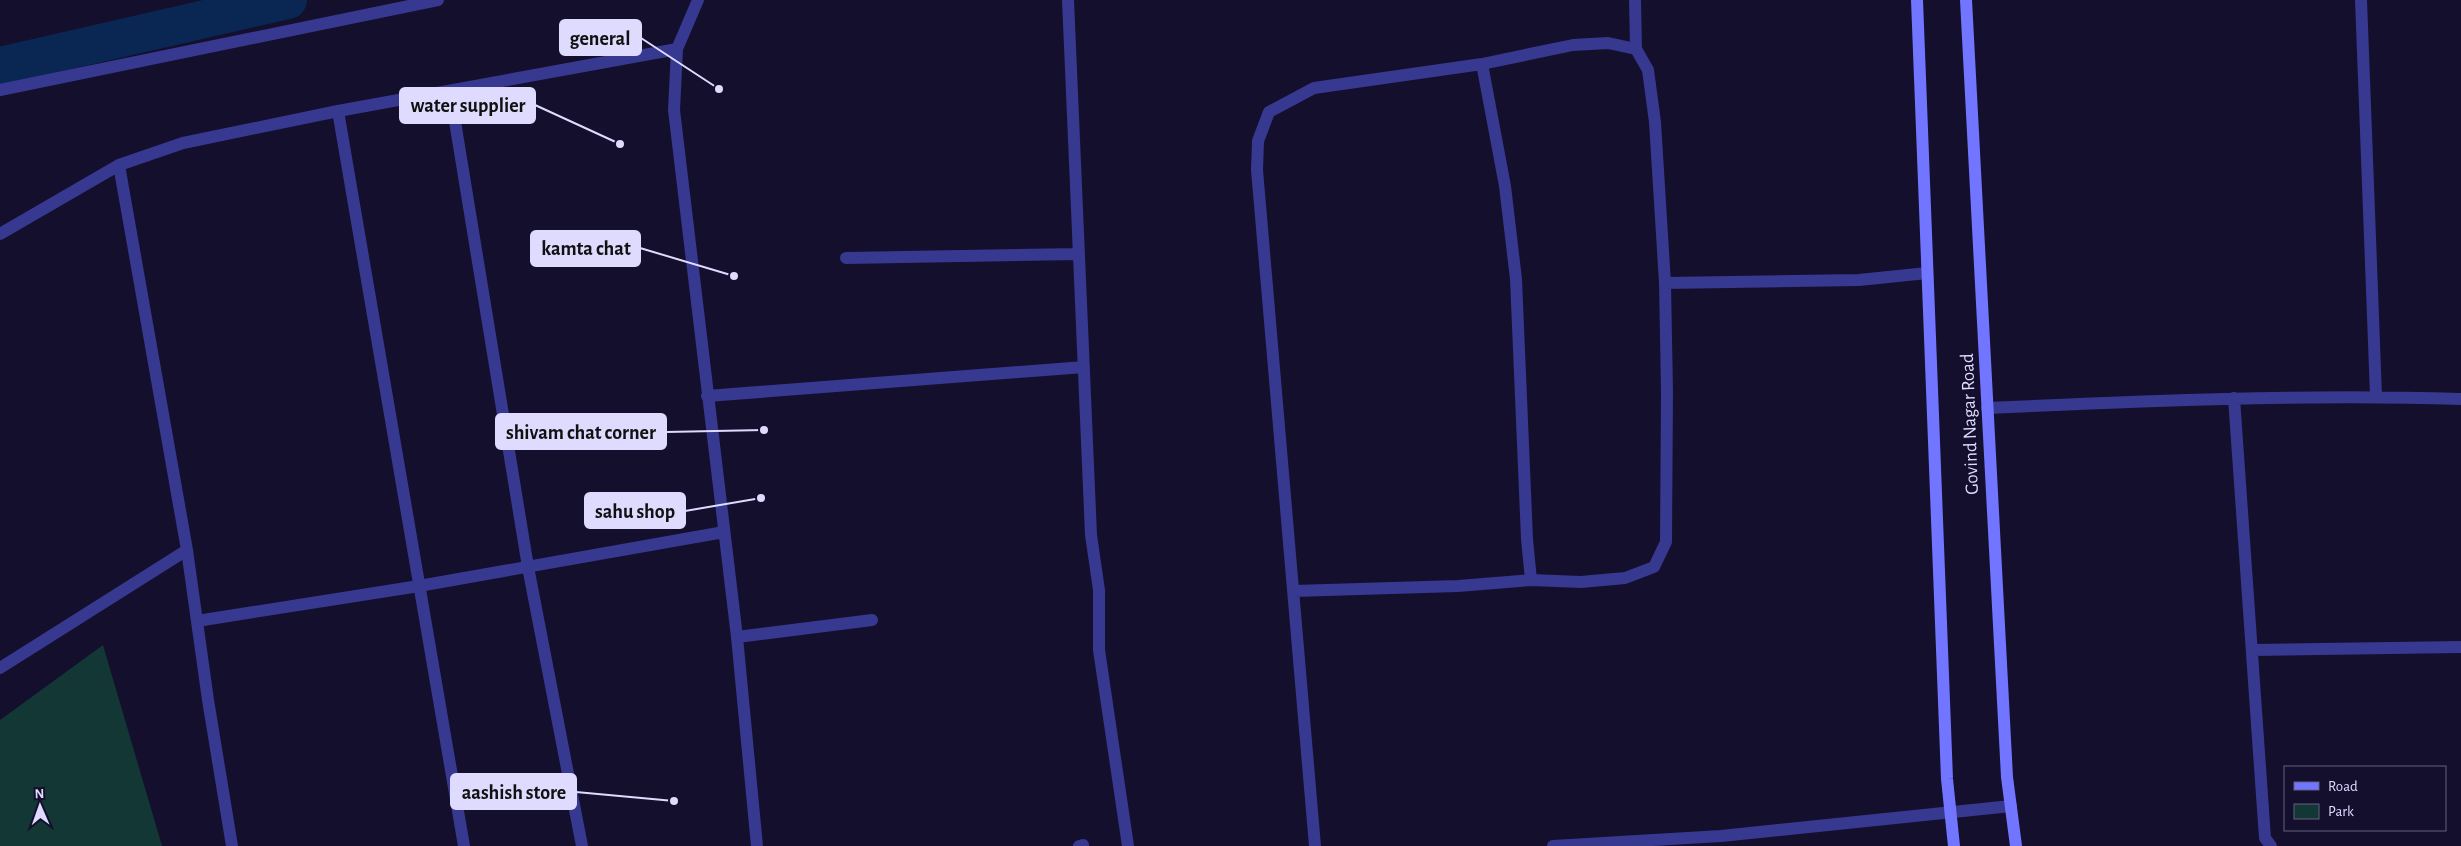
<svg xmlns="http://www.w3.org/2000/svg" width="2461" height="846" viewBox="0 0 2461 846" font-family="'Alegreya Sans',sans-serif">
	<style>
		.green { fill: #123734 }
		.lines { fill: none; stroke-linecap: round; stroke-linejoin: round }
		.canal { stroke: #092752; stroke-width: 38 }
		.street { stroke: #37388f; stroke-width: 12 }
		.secondary { stroke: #7275ff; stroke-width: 12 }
		.labels { text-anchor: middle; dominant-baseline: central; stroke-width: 4; stroke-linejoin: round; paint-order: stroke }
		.street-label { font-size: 19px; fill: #dedbff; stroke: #130f2d }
		.leader { fill: none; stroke: #dedbff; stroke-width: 2 }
		.callout-dot { fill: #dedbff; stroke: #130f2d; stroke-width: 2 }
		.callout { fill: #dedbff; stroke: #dedbff; stroke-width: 2 }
		.callout-label { font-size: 20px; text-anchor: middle; font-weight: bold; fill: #111 }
	</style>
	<rect width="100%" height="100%" fill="#130f2d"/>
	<path class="green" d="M 103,645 L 162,846 L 0,846 L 0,720 Z"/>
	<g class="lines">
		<path class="canal" d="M 0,66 L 288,0"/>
		<path class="street" d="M 698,0 L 677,49 L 674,110 L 737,637 L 757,846
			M 1068,0 L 1091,535 L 1099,590 L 1099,650 L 1128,846
			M 2361,0 L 2376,396
			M 1482,64 L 1505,186 L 1516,279 L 1527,539 L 1531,580
			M 0,90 L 438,0
			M 450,91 L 528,567 L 582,846
			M 338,111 L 464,846
			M 119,165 L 187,550 L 208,700 L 232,846
			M 0,234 L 119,165 L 183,143 L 338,111 L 677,49
			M 846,258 L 1079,254
			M 1665,283 L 1859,280 L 1927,273
			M 707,396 L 1084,367
			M 2234,398 L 2265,838 L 2271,846
			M 1987,408 C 2145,401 2303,394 2461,399
			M 1294,591 L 1458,586 L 1531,580 L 1581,582 L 1625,578 L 1654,567 L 1666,542 L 1667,392 L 1665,283 L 1655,122 L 1648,70 L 1636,49 L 1635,0
			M 197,621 L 419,586 L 724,532
			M 737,637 L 872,620
			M 2252,650 L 2461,647
			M 0,668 L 187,550
			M 1079,846 L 1083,845
			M 1315,846 L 1257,170 L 1258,141 L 1269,112 L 1314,88 L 1482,64 L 1573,45 L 1608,43 L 1636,49
			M 1553,846 L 1721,836 L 2011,806"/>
		<path class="secondary" d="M 1917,0 L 1947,779 L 1954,846
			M 1966,0 L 2007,777 L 2016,846"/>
	</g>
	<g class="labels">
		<g class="street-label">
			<text transform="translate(1970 424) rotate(-92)">Govind Nagar Road</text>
		</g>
	</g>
	<path class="leader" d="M719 89L641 38M620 144L535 105M734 276L640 248M764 430L666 432M761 498L685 511M674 801L576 792"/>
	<g class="callout-dot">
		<circle cx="719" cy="89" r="5"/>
		<circle cx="620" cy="144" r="5"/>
		<circle cx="734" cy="276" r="5"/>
		<circle cx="764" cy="430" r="5"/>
		<circle cx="761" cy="498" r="5"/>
		<circle cx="674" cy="801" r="5"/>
	</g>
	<g class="callout">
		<rect x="560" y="20" width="81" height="35" rx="5"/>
		<rect x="400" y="88" width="135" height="35" rx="5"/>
		<rect x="531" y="231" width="109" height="35" rx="5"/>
		<rect x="496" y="414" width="170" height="35" rx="5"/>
		<rect x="585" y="493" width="100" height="35" rx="5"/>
		<rect x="451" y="774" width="125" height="35" rx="5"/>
	</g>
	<g class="callout-label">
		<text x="600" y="45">general</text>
		<text x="468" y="112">water supplier</text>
		<text x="586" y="255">kamta chat</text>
		<text x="581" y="439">shivam chat corner</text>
		<text x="635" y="518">sahu shop</text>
		<text x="514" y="799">aashish store</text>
	</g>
	<rect x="2284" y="766" width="162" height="65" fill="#130f2d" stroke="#646181"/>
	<rect x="2294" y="782" width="25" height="8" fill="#7275ff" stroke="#646181"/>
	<text x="2328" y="791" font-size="15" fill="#dedbff">Road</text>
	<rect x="2294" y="804" width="25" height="15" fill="#123734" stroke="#646181"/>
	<text x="2328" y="816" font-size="15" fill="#dedbff">Park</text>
	<g transform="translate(40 806) rotate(358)" stroke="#130f2d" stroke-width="4" paint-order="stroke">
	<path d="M0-4L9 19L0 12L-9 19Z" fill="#dedbff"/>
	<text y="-8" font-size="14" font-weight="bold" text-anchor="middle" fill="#dedbff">N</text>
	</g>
</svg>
